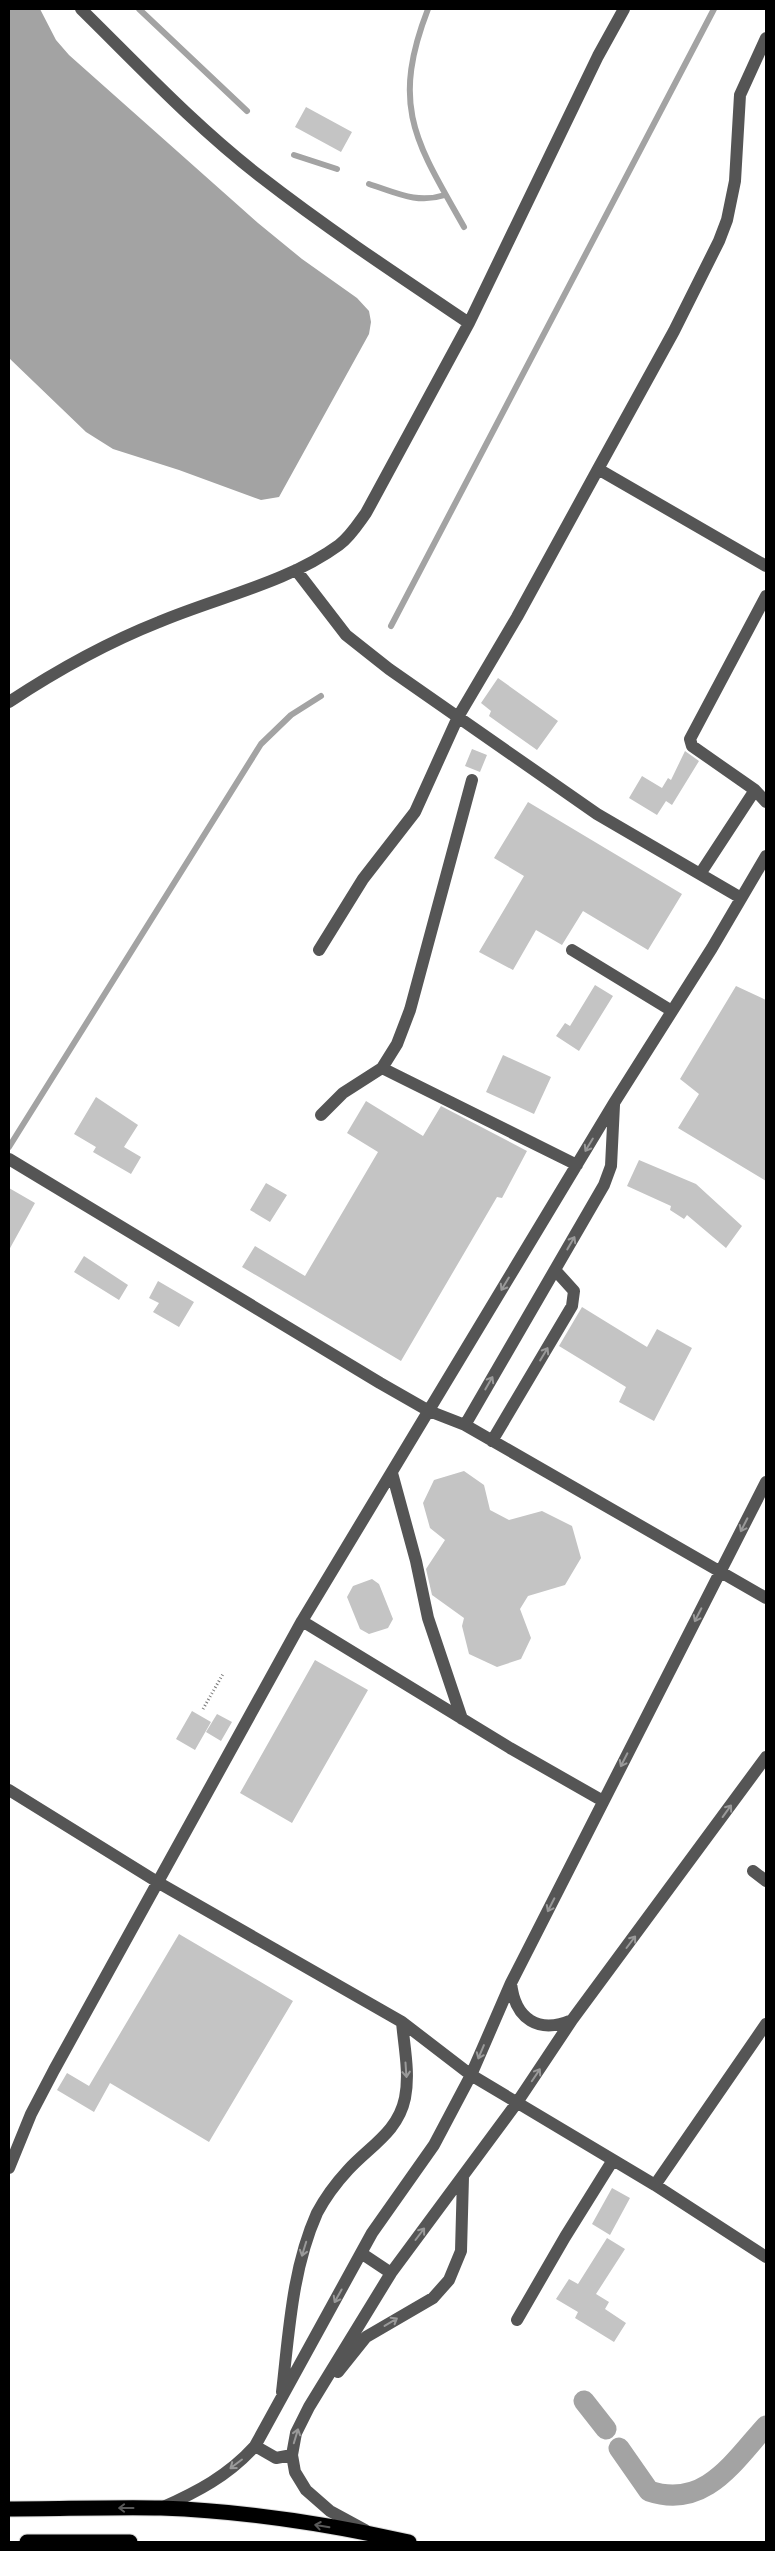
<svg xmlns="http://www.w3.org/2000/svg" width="775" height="2551" viewBox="0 0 775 2551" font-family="'Varela Round',sans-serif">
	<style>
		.water { fill: #a3a3a3 }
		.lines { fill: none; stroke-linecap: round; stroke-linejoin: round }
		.stream { stroke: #a3a3a3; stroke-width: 6 }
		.canal { stroke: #a3a3a3; stroke-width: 21 }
		.building { fill: #c4c4c4 }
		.highway-casing { stroke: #dbdbdb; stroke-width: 17 }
		.path { stroke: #777; stroke-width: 3; stroke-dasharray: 1 2.5; stroke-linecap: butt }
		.minor { stroke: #555; stroke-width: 12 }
		.highway { stroke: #000; stroke-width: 15 }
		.oneway { stroke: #999 }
		.oneway2 { stroke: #595959 }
	</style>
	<rect width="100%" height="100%" fill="#fff"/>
	<path class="water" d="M 9,9 L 40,9 L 56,40 L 69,55 L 258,223 L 302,259 L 357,298 L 369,311 L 371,322 L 369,334 L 279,497 L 261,500 L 179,470 L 113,449 L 86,432 L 9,358 Z"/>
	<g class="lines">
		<path class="stream" d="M 139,9 L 247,111
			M 428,9 C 390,107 416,142 464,227
			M 294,155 L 337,169
			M 369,184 C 397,193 417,204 445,195
			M 391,626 L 714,9
			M 9,1147 L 261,744 L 291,715 L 321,696"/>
		<path class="canal" d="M 584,2401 L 606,2429
			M 619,2448 L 649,2491 C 705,2510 734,2461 766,2426"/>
	</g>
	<path class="building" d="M 306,107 L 352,132 L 341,152 L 295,127 Z
		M 498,678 L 558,721 L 537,750 L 489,716 L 491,711 L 481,703 Z
		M 472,749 L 487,755 L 480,772 L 465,766 Z
		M 685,751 L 699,761 L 672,805 L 666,801 L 657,815 L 629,798 L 642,776 L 662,788 L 668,778 L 671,780 Z
		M 528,802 L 682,894 L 648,950 L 583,911 L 562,945 L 536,930 L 513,970 L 479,952 L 524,876 L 494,858 Z
		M 595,985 L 613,996 L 579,1051 L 556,1036 L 565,1023 L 570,1026 Z
		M 736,986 L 766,1000 L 766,1181 L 678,1128 L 699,1094 L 680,1079 Z
		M 503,1055 L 551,1077 L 534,1114 L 486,1092 Z
		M 96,1097 L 138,1125 L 124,1147 L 141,1157 L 131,1174 L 93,1152 L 96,1147 L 74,1134 Z
		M 366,1101 L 423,1136 L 441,1106 L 527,1151 L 502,1198 L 497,1197 L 401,1361 L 242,1267 L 255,1246 L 305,1276 L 378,1152 L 347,1133 Z
		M 639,1160 L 696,1184 L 742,1226 L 726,1248 L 687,1215 L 684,1219 L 670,1210 L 671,1206 L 627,1186 Z
		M 266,1183 L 287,1195 L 270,1222 L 250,1210 Z
		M 9,1188 L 35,1203 L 9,1250 Z
		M 84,1256 L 128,1285 L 119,1300 L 74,1272 Z
		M 158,1281 L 194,1302 L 179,1327 L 153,1312 L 159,1303 L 149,1298 Z
		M 582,1307 L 647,1347 L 657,1329 L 692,1348 L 654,1421 L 619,1402 L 626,1387 L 559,1346 Z
		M 464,1471 L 484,1485 L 490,1510 L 509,1520 L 542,1511 L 572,1526 L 581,1558 L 565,1585 L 528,1596 L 520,1609 L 531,1638 L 521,1659 L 497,1667 L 469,1654 L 462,1626 L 464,1618 L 432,1595 L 426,1569 L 445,1540 L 430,1528 L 423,1503 L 434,1480 Z
		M 372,1579 L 379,1584 L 393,1619 L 388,1628 L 369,1634 L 360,1629 L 347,1597 L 353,1586 Z
		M 315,1660 L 368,1690 L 292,1823 L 240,1793 Z
		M 192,1711 L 211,1722 L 195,1750 L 176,1739 Z
		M 217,1714 L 232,1722 L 221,1741 L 206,1732 Z
		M 179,1934 L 293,2001 L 209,2142 L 110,2083 L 94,2112 L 57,2090 L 67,2073 L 89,2086 Z
		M 612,2188 L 630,2198 L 610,2235 L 592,2224 Z
		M 607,2238 L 625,2249 L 596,2294 L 609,2302 L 605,2309 L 626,2323 L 614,2342 L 575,2318 L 578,2312 L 556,2299 L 569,2279 L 578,2284 Z"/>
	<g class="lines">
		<defs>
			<path id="highway" d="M 9,2509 C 59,2509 110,2507 161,2508 C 244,2511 329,2524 409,2542
				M 27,2542 L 130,2542"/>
		</defs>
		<use href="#highway" class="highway-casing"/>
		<path class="path" d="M 203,1709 L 223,1674"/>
		<path class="minor" d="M 81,9 C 139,66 196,127 261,177 C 328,229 399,276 469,323
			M 598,469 L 766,566
			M 296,570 L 346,635 L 389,669 L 597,814 L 741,898
			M 766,596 L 690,739 L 692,746 L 755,790 L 766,802
			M 9,702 C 56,671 106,643 159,622 C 218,597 287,583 339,545 C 350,537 358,524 366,513 L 469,323 L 598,56 L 624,9
			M 700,874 L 755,790
			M 319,950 L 363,879 L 415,812 L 458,717 L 517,617 L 598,469 L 674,331 L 719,241 L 727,220 L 735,181 L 740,95 L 766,38
			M 572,950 L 672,1011
			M 382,1068 L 577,1165
			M 321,1115 L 343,1093 L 382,1068 L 397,1044 L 410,1010 L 472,780
			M 9,1159 L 380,1383 L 429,1411 L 465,1425 L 766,1598
			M 465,1425 L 604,1185 L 611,1166 L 614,1105
			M 492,1441 L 572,1306 L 574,1291 L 555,1270
			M 392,1473 L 416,1561 L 428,1618 L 462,1719
			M 302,1621 L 510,1748 L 603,1801
			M 9,1790 L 159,1883 L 402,2022 L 471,2075 L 655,2185 L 766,2257
			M 753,1871 L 766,1881
			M 511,1983 C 515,2020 539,2034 572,2020
			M 9,2168 L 31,2114 L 54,2070 L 302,1621 L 614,1103 L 712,948 L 766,856
			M 655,2185 L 766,2024
			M 361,2253 L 391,2273
			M 517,2320 L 565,2237 L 613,2160
			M 338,2372 L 366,2337 L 433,2298 L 449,2280 L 461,2251 L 463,2177
			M 282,2392 C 289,2332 292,2269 317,2213 C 325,2198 336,2183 348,2170 C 370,2146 398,2132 405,2098 C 410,2073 404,2046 402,2022
			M 255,2446 L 276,2458 L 292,2455
			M 161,2508 C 197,2492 228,2476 255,2446 L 372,2233 L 434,2145 L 471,2075 L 511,1983 L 766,1482
			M 365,2530 L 330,2511 L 306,2490 L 295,2472 L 292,2455 L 296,2433 L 309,2407 L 391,2273 L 516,2104 L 572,2020 L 766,1757"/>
		<use href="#highway" class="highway"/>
	</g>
	<defs><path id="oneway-shaft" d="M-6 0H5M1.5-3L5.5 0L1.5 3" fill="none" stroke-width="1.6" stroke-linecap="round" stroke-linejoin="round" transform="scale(1.25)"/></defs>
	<g class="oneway">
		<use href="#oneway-shaft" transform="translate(589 1145) rotate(121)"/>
		<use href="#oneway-shaft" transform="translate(571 1243) rotate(-60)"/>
		<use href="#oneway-shaft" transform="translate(505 1284) rotate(121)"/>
		<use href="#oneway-shaft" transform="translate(544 1354) rotate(-59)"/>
		<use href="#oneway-shaft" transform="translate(489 1383) rotate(-60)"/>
		<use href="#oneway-shaft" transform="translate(744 1525) rotate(117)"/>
		<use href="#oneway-shaft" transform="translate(698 1615) rotate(117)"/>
		<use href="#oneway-shaft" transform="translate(624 1760) rotate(117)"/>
		<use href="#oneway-shaft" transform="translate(727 1811) rotate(-54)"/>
		<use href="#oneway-shaft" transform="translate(551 1905) rotate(117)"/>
		<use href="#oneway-shaft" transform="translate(631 1942) rotate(-53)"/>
		<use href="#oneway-shaft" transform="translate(481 2052) rotate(113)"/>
		<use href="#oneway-shaft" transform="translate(406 2070) rotate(86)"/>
		<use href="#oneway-shaft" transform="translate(536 2075) rotate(-56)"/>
		<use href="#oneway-shaft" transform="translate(420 2234) rotate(-53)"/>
		<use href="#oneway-shaft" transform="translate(304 2249) rotate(107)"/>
		<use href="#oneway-shaft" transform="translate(338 2296) rotate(119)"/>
		<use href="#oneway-shaft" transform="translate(391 2322) rotate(-31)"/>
		<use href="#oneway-shaft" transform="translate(296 2436) rotate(-73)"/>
		<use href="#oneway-shaft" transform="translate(236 2464) rotate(143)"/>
	</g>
	<g class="oneway2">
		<use href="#oneway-shaft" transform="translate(126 2508) rotate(180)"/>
		<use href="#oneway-shaft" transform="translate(322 2526) rotate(-171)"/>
	</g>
	<rect width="775" height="2551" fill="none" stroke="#000000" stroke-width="20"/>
</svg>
